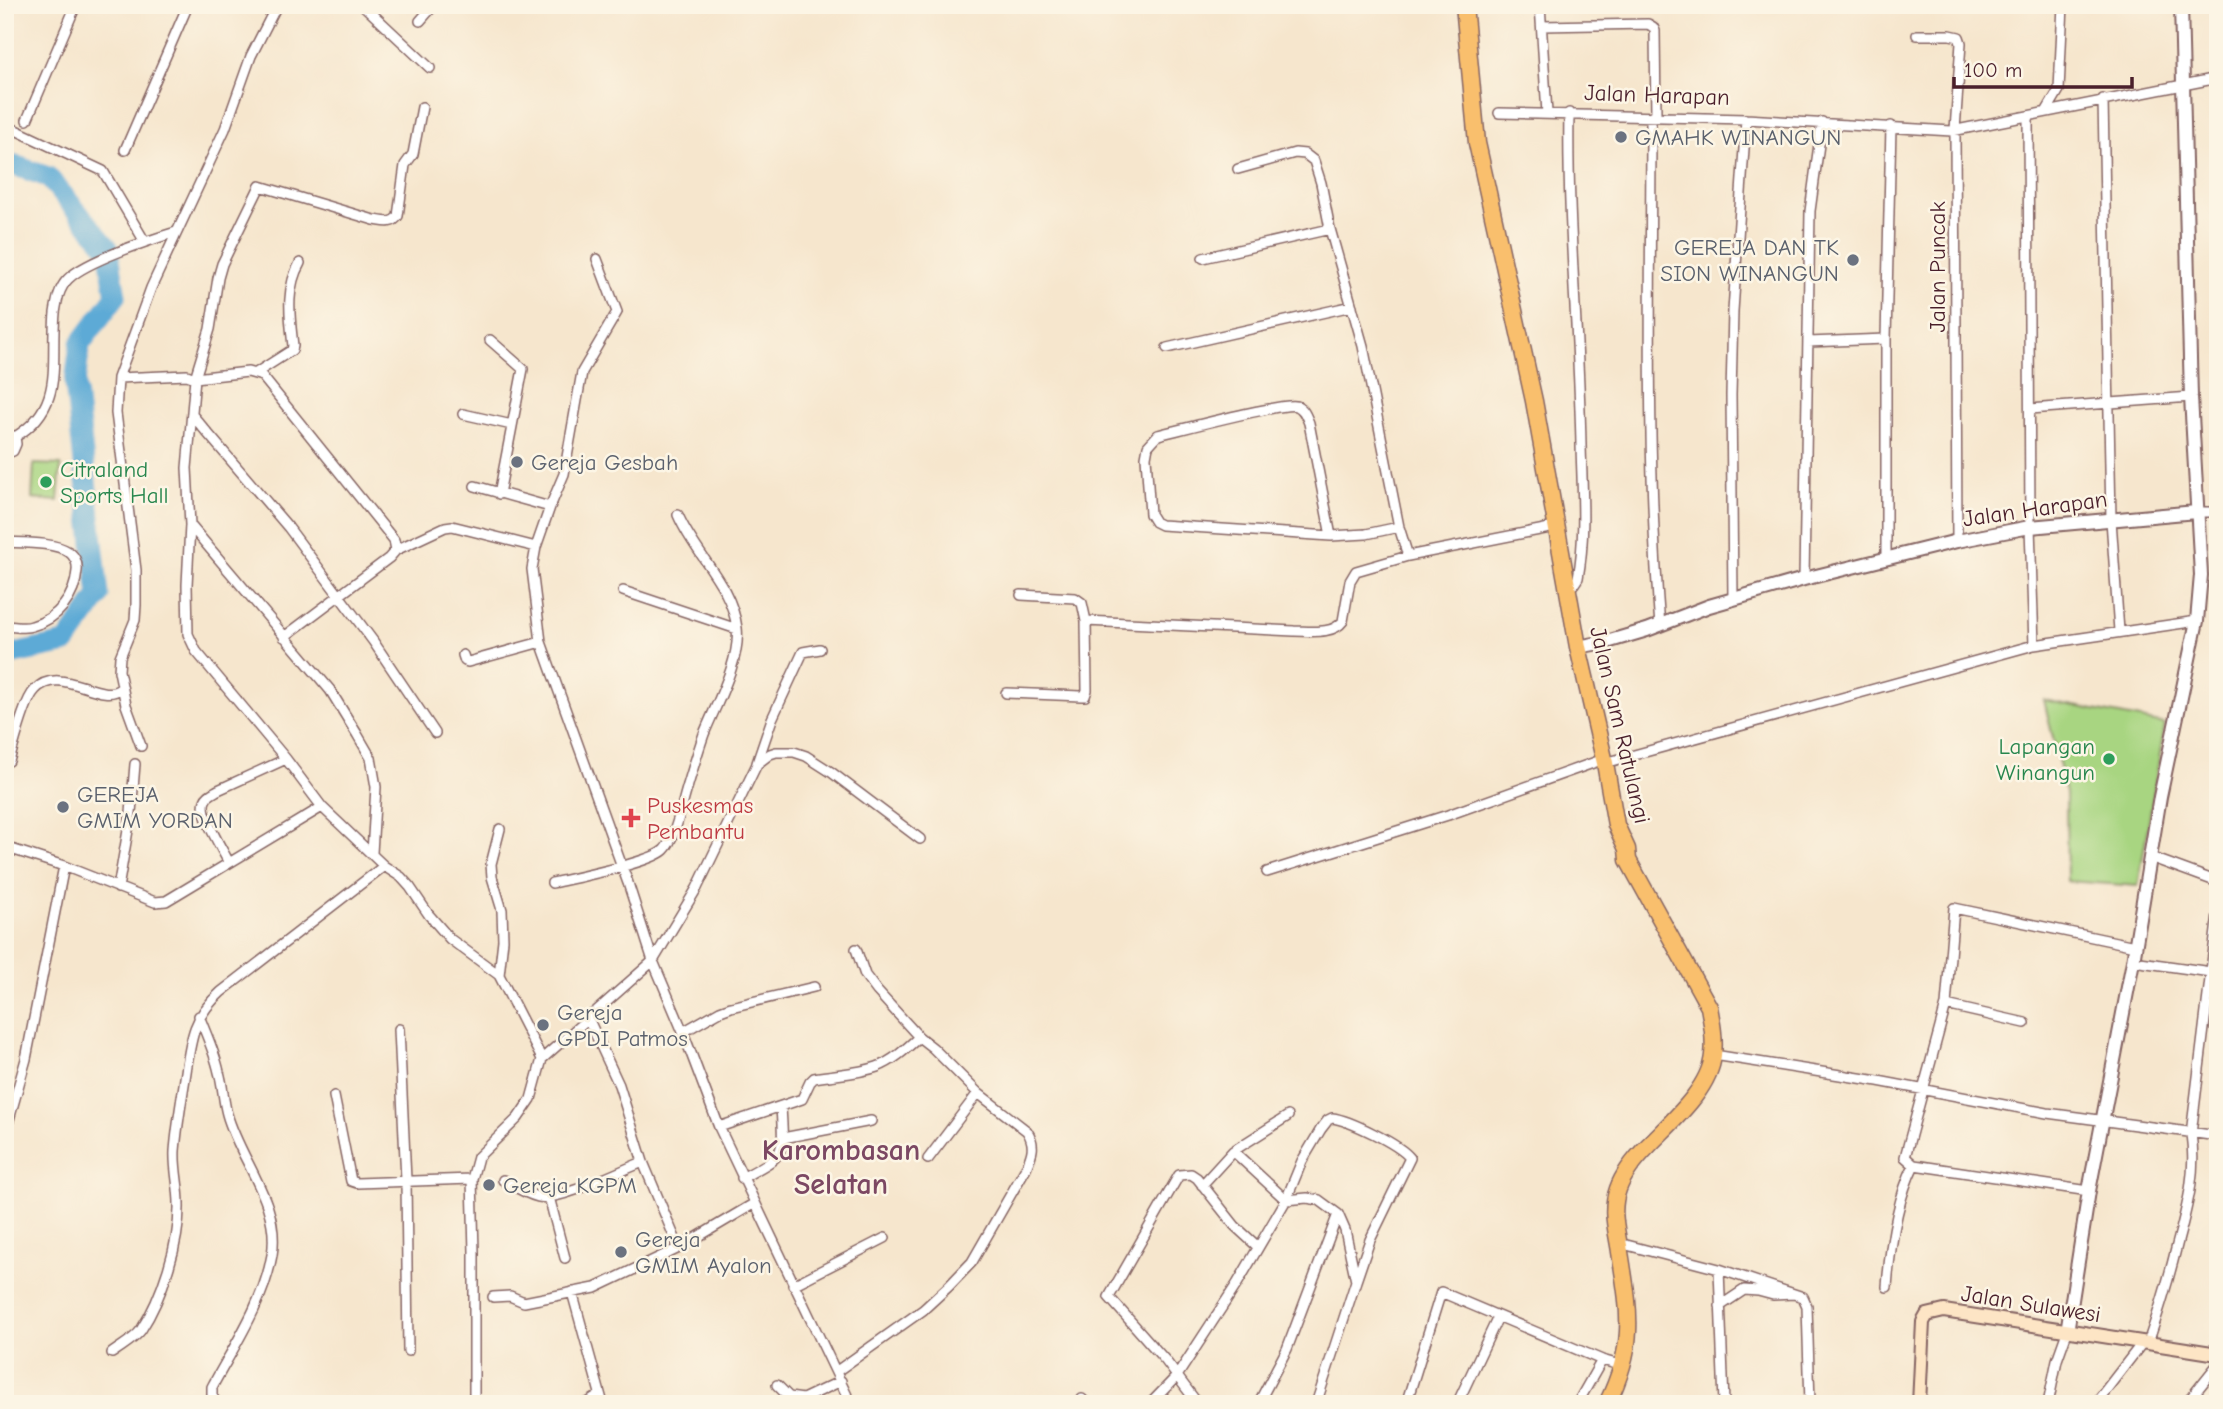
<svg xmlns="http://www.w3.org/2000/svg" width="2223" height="1409" viewBox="0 0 2223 1409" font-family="'Comic Neue',sans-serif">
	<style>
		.green { fill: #a8d581; stroke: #797a56; stroke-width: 2 }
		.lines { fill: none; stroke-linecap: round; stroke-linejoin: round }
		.river { stroke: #5daad6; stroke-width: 21 }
		.minor-casing { stroke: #866564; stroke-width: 12 }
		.tertiary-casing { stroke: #866564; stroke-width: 16 }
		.secondary-casing { stroke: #866564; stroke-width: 16 }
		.trunk-casing { stroke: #866564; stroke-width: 19 }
		.minor { stroke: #fff; stroke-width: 9 }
		.tertiary { stroke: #fff; stroke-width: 12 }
		.secondary { stroke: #fde5c5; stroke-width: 12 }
		.trunk { stroke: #f9bf6d; stroke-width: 16 }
		.worship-dot { fill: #6b7280; stroke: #fcf5e5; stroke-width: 2.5 }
		.leisure-dot { fill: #2e9e5b; stroke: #fcf5e5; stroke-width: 2.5 }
		.health-dot { fill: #e0444e; stroke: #fcf5e5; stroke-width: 2.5 }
		.labels { text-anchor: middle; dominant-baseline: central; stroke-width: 5; stroke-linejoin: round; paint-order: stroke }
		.street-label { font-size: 23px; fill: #4a1f2b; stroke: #fcf5e5 }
		.worship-label { font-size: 23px; fill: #5b616d; stroke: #fcf5e5; text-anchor: start }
		.leisure-label { font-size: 23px; fill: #27864d; stroke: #fcf5e5; text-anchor: start }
		.health-label { font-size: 23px; fill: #be3a42; stroke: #fcf5e5; text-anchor: start }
		.district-label { font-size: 30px; font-weight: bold; fill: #7c4863; stroke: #fcf5e5 }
	</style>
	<rect width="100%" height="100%" fill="#fcf5e5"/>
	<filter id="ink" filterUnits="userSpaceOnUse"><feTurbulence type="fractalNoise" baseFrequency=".0143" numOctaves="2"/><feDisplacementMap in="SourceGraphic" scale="14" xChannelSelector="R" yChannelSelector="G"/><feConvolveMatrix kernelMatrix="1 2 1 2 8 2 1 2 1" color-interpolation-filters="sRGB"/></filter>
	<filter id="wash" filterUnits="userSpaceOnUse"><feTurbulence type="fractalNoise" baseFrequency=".00686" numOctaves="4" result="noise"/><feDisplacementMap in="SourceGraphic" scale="28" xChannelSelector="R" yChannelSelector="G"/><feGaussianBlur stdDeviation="1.57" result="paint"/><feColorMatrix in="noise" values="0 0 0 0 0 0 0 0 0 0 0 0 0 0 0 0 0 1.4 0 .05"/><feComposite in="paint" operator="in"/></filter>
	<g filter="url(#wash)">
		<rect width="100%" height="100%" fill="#f6e6cd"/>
		<path class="green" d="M 34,464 L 61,465 L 58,501 L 32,499 Z
			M 2044,700 L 2165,724 L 2138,886 L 2067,881 L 2066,793 Z"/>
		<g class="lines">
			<path class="river" d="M 5,162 L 48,177 L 108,248 L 116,296 L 80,344 L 75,383 L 99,596 L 66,643 L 5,656"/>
		</g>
	</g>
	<g filter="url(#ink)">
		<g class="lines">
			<defs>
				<path id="minor" d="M 363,5 L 430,68
					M 1540,5 L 1547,113
					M 420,21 L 434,5
					M 1542,26 L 1648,24 L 1653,27 L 1655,31 L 1656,116
					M 1917,35 L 1950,35 L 1959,37 L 1961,43 L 1955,130 L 1957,541
					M 2103,99 L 2111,520 L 2119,631
					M 422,107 L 413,154 L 405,165 L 398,216 C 392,225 383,221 374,220 L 260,186 L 222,264 L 218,278 L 210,329 L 195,378 L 187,468 L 190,525 L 187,585 L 188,634 L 196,651 L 286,759 L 322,807 L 384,866 L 401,877 L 410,887 L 429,915 L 450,939 L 499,975 L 542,1059
					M 2046,112 L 2059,90 L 2063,5
					M 1499,113 L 1746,119 L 1952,131 L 2218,78
					M 1651,116 C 1651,286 1646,456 1660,626
					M 2028,116 L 2030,527 L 2034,645
					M 27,120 L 76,5
					M 5,125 L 103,171 L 145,242
					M 125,150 L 188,5
					M 1238,169 L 1295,153 L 1305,154 L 1314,161 L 1321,183 L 1330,229 L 1363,346 L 1399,527 L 1408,556
					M 1203,258 L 1330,229
					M 597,259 L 617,312 L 582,372 L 564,474 L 550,507 L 536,547 L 532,569 L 541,642 L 628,883 L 653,961 L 683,1032 L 719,1127 L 851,1404
					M 490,340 L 523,369 L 499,494
					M 1808,342 L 1886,339
					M 1167,348 L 1352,306
					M 256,373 L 292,350 L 293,346 C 290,318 285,289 300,263
					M 118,378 L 187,375 L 195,378 L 248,372 L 262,376 L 394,540 L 396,550 L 389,558 L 284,637
					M 2030,409 L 2191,397
					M 463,414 L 512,425
					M 193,416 L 288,527 L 373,641 L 435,733
					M 5,432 L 15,437 L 16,444 L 13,451 L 5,454
					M 15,437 C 66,406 50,363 55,313 C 57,300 59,288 68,279 C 86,261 150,240 176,232
					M 475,486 L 550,507
					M 2196,512 L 2218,512
					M 190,525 L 330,690 L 357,734 L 371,758 L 376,787 L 372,853
					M 1331,536 L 1161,525 L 1155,522 L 1150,514 L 1146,457 L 1148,446 L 1158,435 C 1179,430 1283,402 1297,406 C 1304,409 1306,416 1309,423 L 1331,536 L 1366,534 L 1399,527
					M 5,542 C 23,543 55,542 69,552 C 75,556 78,564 77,571 C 75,597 58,619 32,626 C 24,629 14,626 5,626
					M 396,550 L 445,527 L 452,526 L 536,547
					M 1886,557 L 1886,339 L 1891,126
					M 1804,579 L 1810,211 L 1822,122
					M 1567,589 L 1574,584 L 1578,578 C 1586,534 1582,489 1581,445 C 1579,334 1567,224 1569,113
					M 623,591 L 737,629
					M 1733,599 L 1731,395 L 1733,311 L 1746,119
					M 1086,621 L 1294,631 C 1310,631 1333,635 1343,621 L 1350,581 L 1356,571 L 1408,556 L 1555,527
					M 463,655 L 465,661 L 468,662 L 541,642
					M 1006,693 L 1081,696 L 1085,696 L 1087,690 L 1086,621 L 1082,603 L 1075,598 L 1021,595
					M 141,746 L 126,705 L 119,671 L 120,657 L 135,620 L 136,605 L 136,570 L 116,413 L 118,378 L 151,288 L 225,129 L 251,56 L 277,5
					M 9,761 C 14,745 24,701 35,690 C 60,663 102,706 121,688
					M 757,763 L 772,719 L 803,652 L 820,649
					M 1605,763 L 2034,645 L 2197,621
					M 5,847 L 64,866 L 155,902 L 166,901 L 176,895 L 322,807
					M 2150,857 L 2218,882
					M 229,863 C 223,850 199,814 205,801 C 207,795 213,793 218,790 L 286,759
					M 1267,872 L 1448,815 L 1604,759
					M 552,883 C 574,878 650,863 664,850 C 675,840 683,800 688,785 C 693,768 698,751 704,734 C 716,704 741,660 737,628 C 731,583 695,555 678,515
					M 118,888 L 131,813 L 135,764
					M 2133,961 L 2218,973
					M 499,975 L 503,940 L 502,910 L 492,877 L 491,864 L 500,829
					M 1946,1005 L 1954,908 L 2135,946
					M 199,1016 C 206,1034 215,1053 219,1072 C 223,1085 223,1100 227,1114 C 240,1161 281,1203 272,1255 C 264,1302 234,1346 212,1387 L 212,1396 L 217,1404
					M 588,1018 L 619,1085 L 643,1162 L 679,1248
					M 2025,1023 L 1946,1005 L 1905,1157 L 1914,1165 L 1921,1166 L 2089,1191
					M 399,1029 L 406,1180 L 408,1351
					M 683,1032 L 720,1011 L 731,1007 L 814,987
					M 1714,1055 L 1878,1081 L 2047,1113 L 2218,1136
					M 334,1096 L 351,1181 L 357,1183 L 472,1179
					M 719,1127 L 802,1099 L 810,1082 L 814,1078 C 835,1074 857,1074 877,1067 C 893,1061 906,1049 919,1037
					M 5,1134 L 26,1059 L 64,866
					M 783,1138 L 871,1121
					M 1233,1151 L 1286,1200
					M 928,1159 L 978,1093
					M 742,1178 C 786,1154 784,1157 781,1107
					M 503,1180 C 514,1186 526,1194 538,1197 C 558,1202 622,1170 643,1162
					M 1202,1185 L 1233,1151 L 1288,1116
					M 549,1197 L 565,1258
					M 1286,1200 L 1307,1198 L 1319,1200 L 1338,1214 L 1345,1230 L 1356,1281 L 1316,1404
					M 1619,1243 L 1719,1269 L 1803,1297 L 1807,1306 L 1810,1404
					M 1719,1269 L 1724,1404
					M 793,1285 L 885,1238
					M 1887,1287 C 1890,1247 1896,1201 1914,1165
					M 572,1292 L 603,1404
					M 493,1297 L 510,1296 L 524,1302 L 595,1288 L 679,1248 L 755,1203
					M 1720,1306 L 1744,1290 L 1758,1291 L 1773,1295 L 1794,1294
					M 2148,1343 C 2159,1311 2169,1278 2177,1245 C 2187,1207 2197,1173 2191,1134 L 2218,914
					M 112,1353 C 121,1346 135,1339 141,1330 C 162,1298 180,1242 179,1204 C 179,1186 174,1169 175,1151 C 177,1125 182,1098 186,1072 C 191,1037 194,1016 221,992 L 384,866
					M 837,1371 L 923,1310 L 949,1286 L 972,1262 L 1026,1168 C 1032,1154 1036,1145 1027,1131 L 978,1093 L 933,1048 L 919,1037 L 877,991 L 865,975 L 856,949
					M 777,1385 L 789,1397 L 803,1399 L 841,1381
					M 1082,1399 L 1087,1404
					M 474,1404 L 474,1252 L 472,1179 L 478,1157 L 518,1118 L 531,1099 L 542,1059 L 653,961 L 697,888 L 757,764 L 770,754 L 776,752 L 794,752 L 806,756 L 831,772 L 920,839
					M 586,1404 L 600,1395
					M 1150,1404 L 1177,1376 L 1237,1284 L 1286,1200 L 1302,1161 L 1321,1129 L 1328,1120 L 1332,1118 C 1349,1120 1399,1144 1410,1158 L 1370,1240 L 1356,1281
					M 1198,1404 L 1165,1360 L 1109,1297 L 1179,1175 L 1191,1174 L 1197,1178 L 1235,1226 L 1258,1247
					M 1258,1404 L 1287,1349 L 1338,1214
					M 1406,1404 L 1441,1292 L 1602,1360 L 1623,1366
					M 1457,1404 L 1498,1317
					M 1577,1404 L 1602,1360
					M 2048,1404 L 2057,1360 L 2067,1332
					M 2095,1404 L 2143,1342
					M 2186,1404 L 2218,1364"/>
				<path id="tertiary" d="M 1578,647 L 1610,641 L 1647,630 L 1709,606 L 1804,579 L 1957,541 L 2030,527 L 2196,512
					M 2067,1332 L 2089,1191 L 2133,961 L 2160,797 L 2197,621 L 2201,575 L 2191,397 L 2181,5"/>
				<path id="secondary" d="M 1919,1404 L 1923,1322 L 1927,1315 L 1944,1311 L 2218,1354"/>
				<path id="trunk" d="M 1464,5 L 1477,143 L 1534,401 L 1578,647 L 1605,763 L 1616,825 L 1627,849 L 1628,860 L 1709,1007 C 1712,1023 1715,1039 1713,1055 C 1710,1089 1671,1122 1649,1145 C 1636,1158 1624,1172 1618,1189 C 1610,1211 1617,1231 1620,1252 C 1630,1315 1636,1344 1607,1404"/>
			</defs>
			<use href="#minor" class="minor-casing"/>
			<use href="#tertiary" class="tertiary-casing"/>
			<use href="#secondary" class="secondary-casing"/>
			<use href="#trunk" class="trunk-casing"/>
			<use href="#minor" class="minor"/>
			<use href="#tertiary" class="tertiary"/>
			<use href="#secondary" class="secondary"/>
			<use href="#trunk" class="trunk"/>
		</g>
	</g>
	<g class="worship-dot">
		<circle cx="1621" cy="137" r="7"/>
		<circle cx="1853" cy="260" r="7"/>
		<circle cx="517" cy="462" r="7"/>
		<circle cx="63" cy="807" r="7"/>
		<circle cx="543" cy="1025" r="7"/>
		<circle cx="489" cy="1185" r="7"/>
		<circle cx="621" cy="1252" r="7"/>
	</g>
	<g class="leisure-dot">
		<circle cx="46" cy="482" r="7"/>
		<circle cx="2109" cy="759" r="7"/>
	</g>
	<path class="health-dot" d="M627.5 807.5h7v7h7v7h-7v7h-7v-7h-7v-7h7z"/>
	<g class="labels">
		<g class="street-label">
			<text transform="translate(1657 95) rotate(2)">Jalan Harapan</text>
			<text transform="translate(1937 267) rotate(-90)">Jalan Puncak</text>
			<text transform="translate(2035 509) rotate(-8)">Jalan Harapan</text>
			<text transform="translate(1620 725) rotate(77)">Jalan Sam Ratulangi</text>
			<text transform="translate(2031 1304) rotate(9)">Jalan Sulawesi</text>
		</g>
		<g class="worship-label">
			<text x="1635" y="137">GMAHK WINANGUN</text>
			<text x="1839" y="247" text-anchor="end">GEREJA DAN TK<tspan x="1839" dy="26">SION WINANGUN</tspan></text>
			<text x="531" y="462">Gereja Gesbah</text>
			<text x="77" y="794">GEREJA<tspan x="77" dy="26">GMIM YORDAN</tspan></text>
			<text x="557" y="1012">Gereja<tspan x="557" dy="26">GPDI Patmos</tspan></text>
			<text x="503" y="1185">Gereja KGPM</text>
			<text x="635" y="1239">Gereja<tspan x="635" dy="26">GMIM Ayalon</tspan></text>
		</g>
		<g class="leisure-label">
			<text x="60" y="469">Citraland<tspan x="60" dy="26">Sports Hall</tspan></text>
			<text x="2095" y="746" text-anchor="end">Lapangan<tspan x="2095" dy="26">Winangun</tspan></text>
		</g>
		<g class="health-label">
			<text x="647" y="805">Puskesmas<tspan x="647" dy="26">Pembantu</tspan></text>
		</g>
		<g class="district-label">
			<text x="841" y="1150">Karombasan<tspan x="841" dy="34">Selatan</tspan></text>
		</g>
	</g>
	<rect width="2223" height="1409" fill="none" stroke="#fcf5e5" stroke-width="28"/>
	<path d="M1954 77v10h178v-10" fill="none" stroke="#4a1f2b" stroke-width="3.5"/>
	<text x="1964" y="77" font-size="21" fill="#4a1f2b" stroke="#fcf5e5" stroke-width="5" paint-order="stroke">100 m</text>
</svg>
